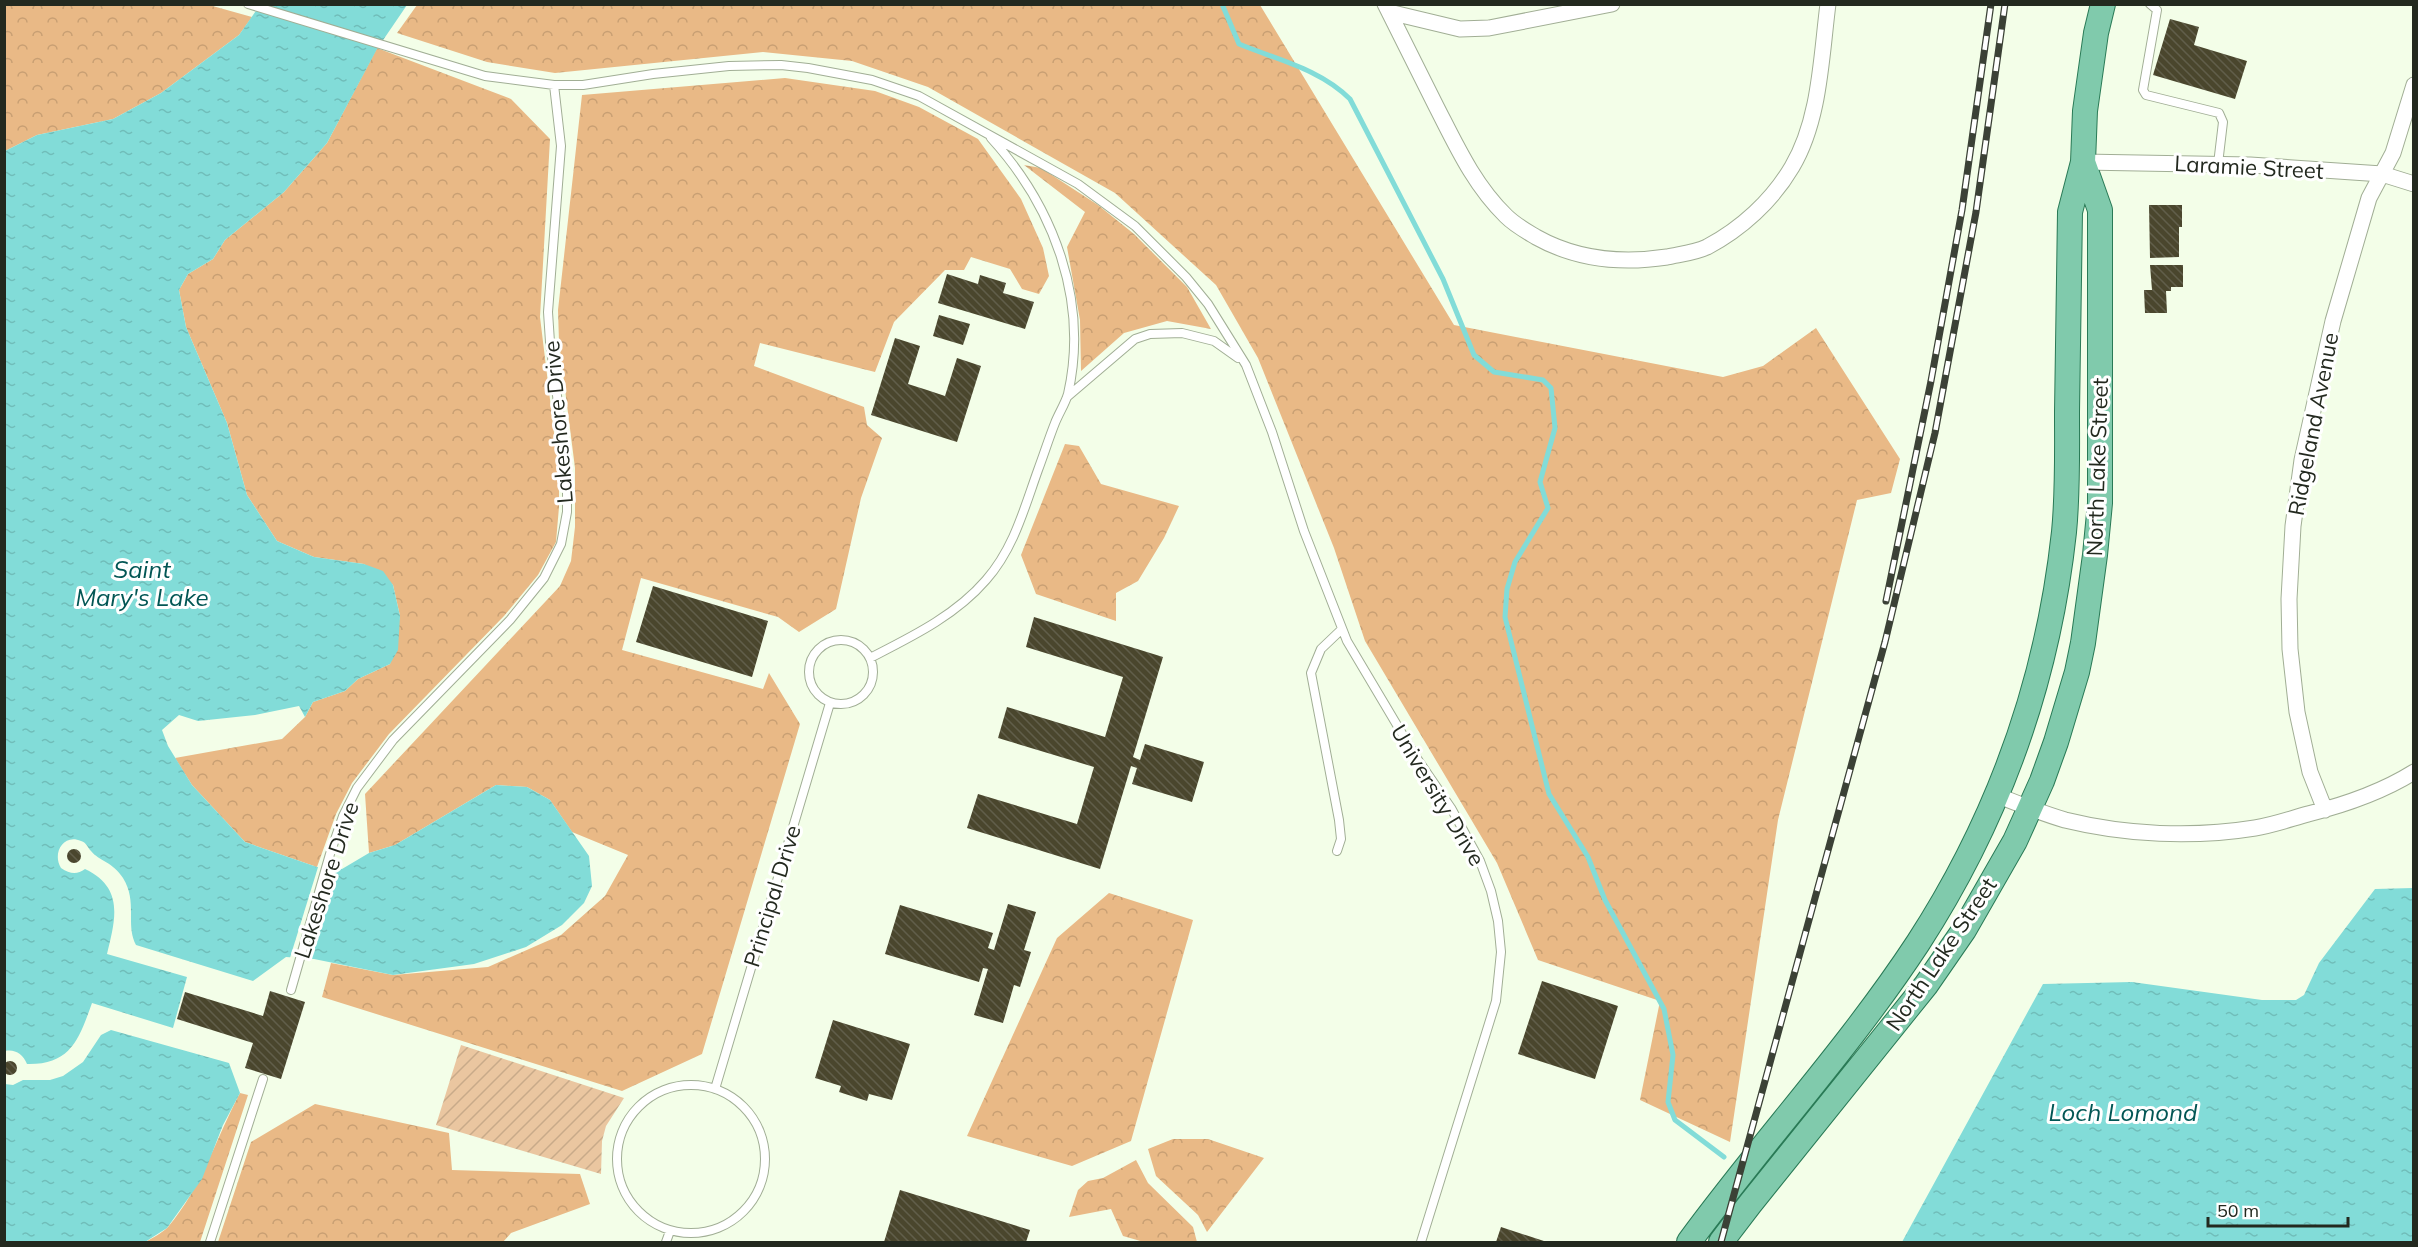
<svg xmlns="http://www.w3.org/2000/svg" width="2418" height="1247" viewBox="0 0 2418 1247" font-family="Mulish,sans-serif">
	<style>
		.forest { fill: url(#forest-crowns) }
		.garden { fill: url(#garden-furrows) }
		.water { fill: url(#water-ripples) }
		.pier { fill: #f3fee8 }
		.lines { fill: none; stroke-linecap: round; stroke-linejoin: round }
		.stream { stroke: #82dcd8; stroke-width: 5 }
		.building { fill: url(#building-back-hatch) }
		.service-casing { stroke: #a1ae95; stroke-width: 10 }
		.minor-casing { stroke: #a1ae95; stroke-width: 17 }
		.primary-casing { stroke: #297a56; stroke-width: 26 }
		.service { stroke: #fff; stroke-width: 8 }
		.minor { stroke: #fff; stroke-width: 15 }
		.primary { stroke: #80caac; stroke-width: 24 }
		.rail-casing { stroke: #3b4136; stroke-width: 7 }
		.rail { stroke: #fff; stroke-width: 4.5; stroke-dasharray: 14; stroke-linecap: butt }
		.labels { text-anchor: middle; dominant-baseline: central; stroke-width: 6; stroke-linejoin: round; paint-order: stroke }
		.street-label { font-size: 22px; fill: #23291f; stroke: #fff }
		.water-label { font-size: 24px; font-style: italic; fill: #025654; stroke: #fff }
	</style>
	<defs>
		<pattern id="forest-crowns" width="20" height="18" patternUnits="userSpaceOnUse" patternTransform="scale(1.5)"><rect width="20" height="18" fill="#e9b986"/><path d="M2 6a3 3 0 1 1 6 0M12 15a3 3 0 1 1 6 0" fill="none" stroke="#c89f73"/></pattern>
		<pattern id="garden-furrows" width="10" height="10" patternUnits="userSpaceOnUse" patternTransform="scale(1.5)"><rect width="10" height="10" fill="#eac6a0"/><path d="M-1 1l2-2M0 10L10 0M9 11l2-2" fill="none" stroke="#c8aa89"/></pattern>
		<pattern id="water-ripples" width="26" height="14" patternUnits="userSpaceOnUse" patternTransform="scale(1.5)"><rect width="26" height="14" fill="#82dcd8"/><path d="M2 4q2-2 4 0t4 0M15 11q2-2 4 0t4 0" fill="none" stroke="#70bdb9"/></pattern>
		<pattern id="building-back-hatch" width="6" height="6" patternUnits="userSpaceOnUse" patternTransform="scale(1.5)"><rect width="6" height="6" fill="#4a462d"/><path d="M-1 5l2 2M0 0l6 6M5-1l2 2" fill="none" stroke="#615e4a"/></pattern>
	</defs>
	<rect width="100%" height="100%" fill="#f3fee8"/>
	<path class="forest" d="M 5,5 L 209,5 L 252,17 L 239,35 L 161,93 L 113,119 L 37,135 L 5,151 Z
		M 417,5 L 1260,5 L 1454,325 L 1723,377 L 1763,366 L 1816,328 L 1900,459 L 1891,493 L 1857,500 L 1778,820 L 1730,1142 L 1640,1100 L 1660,1001 L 1538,960 L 1497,863 L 1365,641 L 1334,548 L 1258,358 L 1216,285 L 1115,193 L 928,87 L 852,61 L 763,52 L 555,73 L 487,62 L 397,33 Z
		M 377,48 L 511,99 L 550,139 L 540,317 L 559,474 L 559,507 L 556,542 L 538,575 L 504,616 L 389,734 L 352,783 L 336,814 L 317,867 L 245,842 L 192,785 L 175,758 L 282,739 L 305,717 L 313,702 L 345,691 L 358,679 L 390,664 L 400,616 L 393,585 L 364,564 L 314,557 L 277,541 L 247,495 L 227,423 L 186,327 L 179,290 L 188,274 L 213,259 L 225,240 L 284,192 L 327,143 Z
		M 785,78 L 875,91 L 919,107 L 978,139 L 1021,199 L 1043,248 L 1049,276 L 1039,294 L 1022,289 L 1010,269 L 971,257 L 964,270 L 945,270 L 894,322 L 875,372 L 760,343 L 754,366 L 864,407 L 867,425 L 882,438 L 861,498 L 836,609 L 799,632 L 778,617 L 641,578 L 622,650 L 763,689 L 769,673 L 800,724 L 702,1054 L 622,1091 L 322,997 L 331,963 L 393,975 L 488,967 L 561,935 L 605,896 L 628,855 L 572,832 L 550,800 L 527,787 L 496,785 L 395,845 L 369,853 L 365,794 L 560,586 L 571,561 L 575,527 L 575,468 L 559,342 L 558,310 L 582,95 Z
		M 1024,165 L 1041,168 L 1098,205 L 1134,234 L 1187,287 L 1211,329 L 1167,321 L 1124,333 L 1081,371 L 1080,320 L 1067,247 L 1085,212 Z
		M 1065,444 L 1079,446 L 1101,484 L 1179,506 L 1164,538 L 1138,581 L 1116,593 L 1116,621 L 1036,594 L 1021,555 Z
		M 1109,893 L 1193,920 L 1131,1141 L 1072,1166 L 967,1136 L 1057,938 Z
		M 240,1093 L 248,1095 L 200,1242 L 145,1242 C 153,1238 162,1233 168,1227 C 202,1187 216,1138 240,1093 Z
		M 315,1104 L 449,1133 L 452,1170 L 580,1174 L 590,1204 L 511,1233 L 503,1242 L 218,1242 L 251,1142 Z
		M 1173,1139 L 1208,1139 L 1264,1158 L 1207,1232 L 1198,1215 L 1156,1176 L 1148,1149 Z
		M 1136,1160 L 1148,1183 L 1193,1227 L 1197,1242 L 1144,1242 L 1123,1236 L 1111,1209 L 1069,1217 L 1078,1190 L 1088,1181 L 1103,1178 Z"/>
	<path class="garden" d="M 461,1045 L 624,1098 L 606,1126 L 602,1141 L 601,1174 L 436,1125 Z"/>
	<path class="water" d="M 260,5 L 407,5 L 377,49 L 327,143 L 284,192 L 225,240 L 213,259 L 188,274 L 179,290 L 186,327 L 227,423 L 247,495 L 277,541 L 314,557 L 364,564 L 383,571 L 393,585 L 400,616 L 398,650 L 390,664 L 358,679 L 345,691 L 313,702 L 305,717 L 299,706 L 255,715 L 198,721 L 179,715 L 162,730 L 168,746 L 192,785 L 245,842 L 317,867 L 342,869 L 369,853 L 395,845 L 496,785 L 527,787 L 550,800 L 589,856 L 592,886 L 584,903 L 562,925 L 526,947 L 474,964 L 393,975 L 314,959 L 286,957 L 253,981 L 136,945 C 125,924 138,902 123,878 C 113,862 99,861 91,851 C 87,847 87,843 81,841 C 63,833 52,854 61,868 C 70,874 77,875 85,869 C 125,888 115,920 107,954 L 187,977 L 173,1028 L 92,1003 C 79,1039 71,1065 27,1064 C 23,1054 15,1049 5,1051 L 5,151 L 37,135 L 113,119 L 161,93 L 239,35 Z
		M 2413,888 L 2413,1242 L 1902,1242 L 2043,984 L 2132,982 L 2262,1000 L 2296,1000 L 2304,995 L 2319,963 L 2375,889 Z
		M 111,1030 L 229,1063 L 240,1093 L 223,1125 L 202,1179 L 167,1228 L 145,1242 L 5,1242 L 5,1084 L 13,1085 L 23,1080 L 50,1080 L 63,1076 L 83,1062 L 101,1035 Z"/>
	<path class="pier" d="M 319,864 L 336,865 L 306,962 L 289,961 Z"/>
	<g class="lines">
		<path class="stream" d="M 1222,4 L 1239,44 C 1278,60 1320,69 1350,99 L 1443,279 L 1474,355 L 1494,372 L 1543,380 L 1551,388 L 1555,428 L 1540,482 L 1548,508 L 1515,562 L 1507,589 L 1505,617 L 1549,794 L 1588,857 L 1605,900 L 1664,1009 L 1673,1055 L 1668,1102 L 1675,1120 L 1724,1157"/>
	</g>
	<path class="building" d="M 2170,19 L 2199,27 L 2194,45 L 2247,61 L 2235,99 L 2153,75 Z
		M 2149,205 L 2182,205 L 2182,227 L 2179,227 L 2179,257 L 2150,258 Z
		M 2150,265 L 2183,265 L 2183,287 L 2171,287 L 2171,291 L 2166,291 L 2167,313 L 2145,313 L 2144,290 L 2152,290 Z
		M 947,274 L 978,284 L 980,275 L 1006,283 L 1003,293 L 1034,302 L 1025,329 L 938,303 Z
		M 939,315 L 970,324 L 963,345 L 933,336 Z
		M 895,338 L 920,346 L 908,384 L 927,390 L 945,396 L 957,358 L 981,366 L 957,442 L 871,415 Z
		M 653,586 L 768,621 L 752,677 L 636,642 Z
		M 1034,617 L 1163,657 L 1133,757 L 1140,760 L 1145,744 L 1204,762 L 1192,802 L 1132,784 L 1137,768 L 1131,766 L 1100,869 L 967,828 L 978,794 L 1077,824 L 1094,767 L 998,738 L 1007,707 L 1105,737 L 1123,677 L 1026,647 Z
		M67 856a7 7 0 1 1 14 0a7 7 0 1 1-14 0Z
		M 1008,904 L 1036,912 L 1024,950 L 1031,952 L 1020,987 L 1014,985 L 1003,1023 L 974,1015 L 988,969 L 983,968 L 979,982 L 885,954 L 900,905 L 993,933 L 988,948 L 994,950 Z
		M 1542,981 L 1618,1006 L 1595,1079 L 1518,1054 Z
		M 270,991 L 305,1002 L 281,1079 L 245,1068 L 253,1043 L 177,1019 L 185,992 L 263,1016 Z
		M 833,1020 L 910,1044 L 892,1100 L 869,1094 L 867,1101 L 839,1092 L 841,1086 L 815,1078 Z
		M3 1068a7 7 0 1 1 14 0a7 7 0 1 1-14 0Z
		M 900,1190 L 1030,1230 L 1026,1242 L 884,1242 Z
		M 1501,1227 L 1547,1242 L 1496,1242 Z"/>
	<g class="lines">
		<defs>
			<path id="service" d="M 248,4 L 485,76 L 554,85 L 583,85 L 653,74 L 729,66 L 781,65 L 808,68 L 872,80 L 919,96 L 1078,184 L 1135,226 L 1186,277 L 1208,304 L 1246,365 L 1272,432 L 1304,531 L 1347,641 L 1416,757 L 1451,808 L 1480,861 L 1491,891 L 1498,921 L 1501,952 L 1496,1001 L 1421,1242
				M 2150,4 L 2157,10 L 2143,90 L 2146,95 L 2219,113 L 2223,122 L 2218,164
				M 1067,397 L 1135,339 L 1150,334 L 1182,333 L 1214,341 L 1238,358
				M809 672a32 32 0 1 1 64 0a32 32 0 1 1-64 0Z
				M 870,658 C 911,637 955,616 986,580 C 1014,548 1024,509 1038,470 C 1044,454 1049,438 1055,423 C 1059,413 1065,404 1068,394 C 1089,301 1054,207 991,138
				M 1337,851 L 1341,839 L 1339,820 L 1311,673 L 1321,649 L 1342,629
				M 291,990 L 330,854 L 343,816 L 357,788 L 393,740 L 510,620 L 544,578 L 561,544 L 567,512 L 567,472 L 550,342 L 548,312 L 561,146 L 554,85
				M617 1159a74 74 0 1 1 148 0a74 74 0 1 1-148 0Z
				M 715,1089 L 830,703
				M 210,1242 L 263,1079
				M 666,1242 L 670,1231"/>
			<path id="minor" d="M 1385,4 C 1402,38 1419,72 1436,106 C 1456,145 1474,185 1506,216 C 1515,225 1526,231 1536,237 C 1577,260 1621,264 1667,257 C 1681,254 1694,253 1707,247 C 1741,229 1772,201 1792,167 C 1820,120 1821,58 1828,4
				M 1389,12 L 1460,29 L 1489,28 L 1612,4
				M 2083,162 L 2250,165 L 2382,174 L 2414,184
				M 1996,795 C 2019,804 2041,813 2065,820 C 2126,835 2193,838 2255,828 C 2273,825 2290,819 2308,814 C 2344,805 2382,792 2414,772
				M 2325,810 L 2310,772 L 2297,712 L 2290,649 L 2289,599 L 2293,526 L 2302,460 L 2333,321 L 2369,198 L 2393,153 L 2414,85"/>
			<path id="primary" d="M 1689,1242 C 1763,1141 1849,1048 1918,943 C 1999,818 2048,680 2064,532 C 2068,492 2067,452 2067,412 C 2068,345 2069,278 2070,212 L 2083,162 L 2085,111 L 2096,33 L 2103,4
				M 1721,1242 L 1750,1204 L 1926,985 L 1964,930 L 2015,841 L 2042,781 L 2056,742 L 2077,672 L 2083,643 L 2095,555 L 2100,503 L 2100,210 L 2083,162"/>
		</defs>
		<use href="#service" class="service-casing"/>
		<use href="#minor" class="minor-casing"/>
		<use href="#primary" class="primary-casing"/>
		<use href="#service" class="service"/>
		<use href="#minor" class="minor"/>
		<use href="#primary" class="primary"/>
		<defs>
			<path id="rail" d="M 1886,601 L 1931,381 L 1962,210 L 1991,4
				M 1721,1242 L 1885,642 L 1935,433 L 1976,212 L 2005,4"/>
		</defs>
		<use href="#rail" class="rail-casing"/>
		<use href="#rail" class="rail"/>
	</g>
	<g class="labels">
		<g class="street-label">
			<text transform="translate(2249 167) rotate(3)">Laramie Street</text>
			<text transform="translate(558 422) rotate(-95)">Lakeshore Drive</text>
			<text transform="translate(2313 424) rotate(-79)">Ridgeland Avenue</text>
			<text transform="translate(2097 467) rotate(-88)">North Lake Street</text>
			<text transform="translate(1438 795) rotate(59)">University Drive</text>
			<text transform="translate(326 880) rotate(-72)">Lakeshore Drive</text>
			<text transform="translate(772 896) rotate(-73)">Principal Drive</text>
			<text transform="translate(1941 954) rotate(-56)">North Lake Street</text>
		</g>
		<g class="water-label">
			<text x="142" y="569">Saint<tspan x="142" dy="28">Mary's Lake</tspan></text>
			<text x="2123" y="1112">Loch Lomond</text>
		</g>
	</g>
	<rect width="2418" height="1247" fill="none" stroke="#23291f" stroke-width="12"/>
	<path d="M2208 1217v9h140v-9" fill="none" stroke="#23291f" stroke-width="3"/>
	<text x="2217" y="1217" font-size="18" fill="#23291f" stroke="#ffffff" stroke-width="4.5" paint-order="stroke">50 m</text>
</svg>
